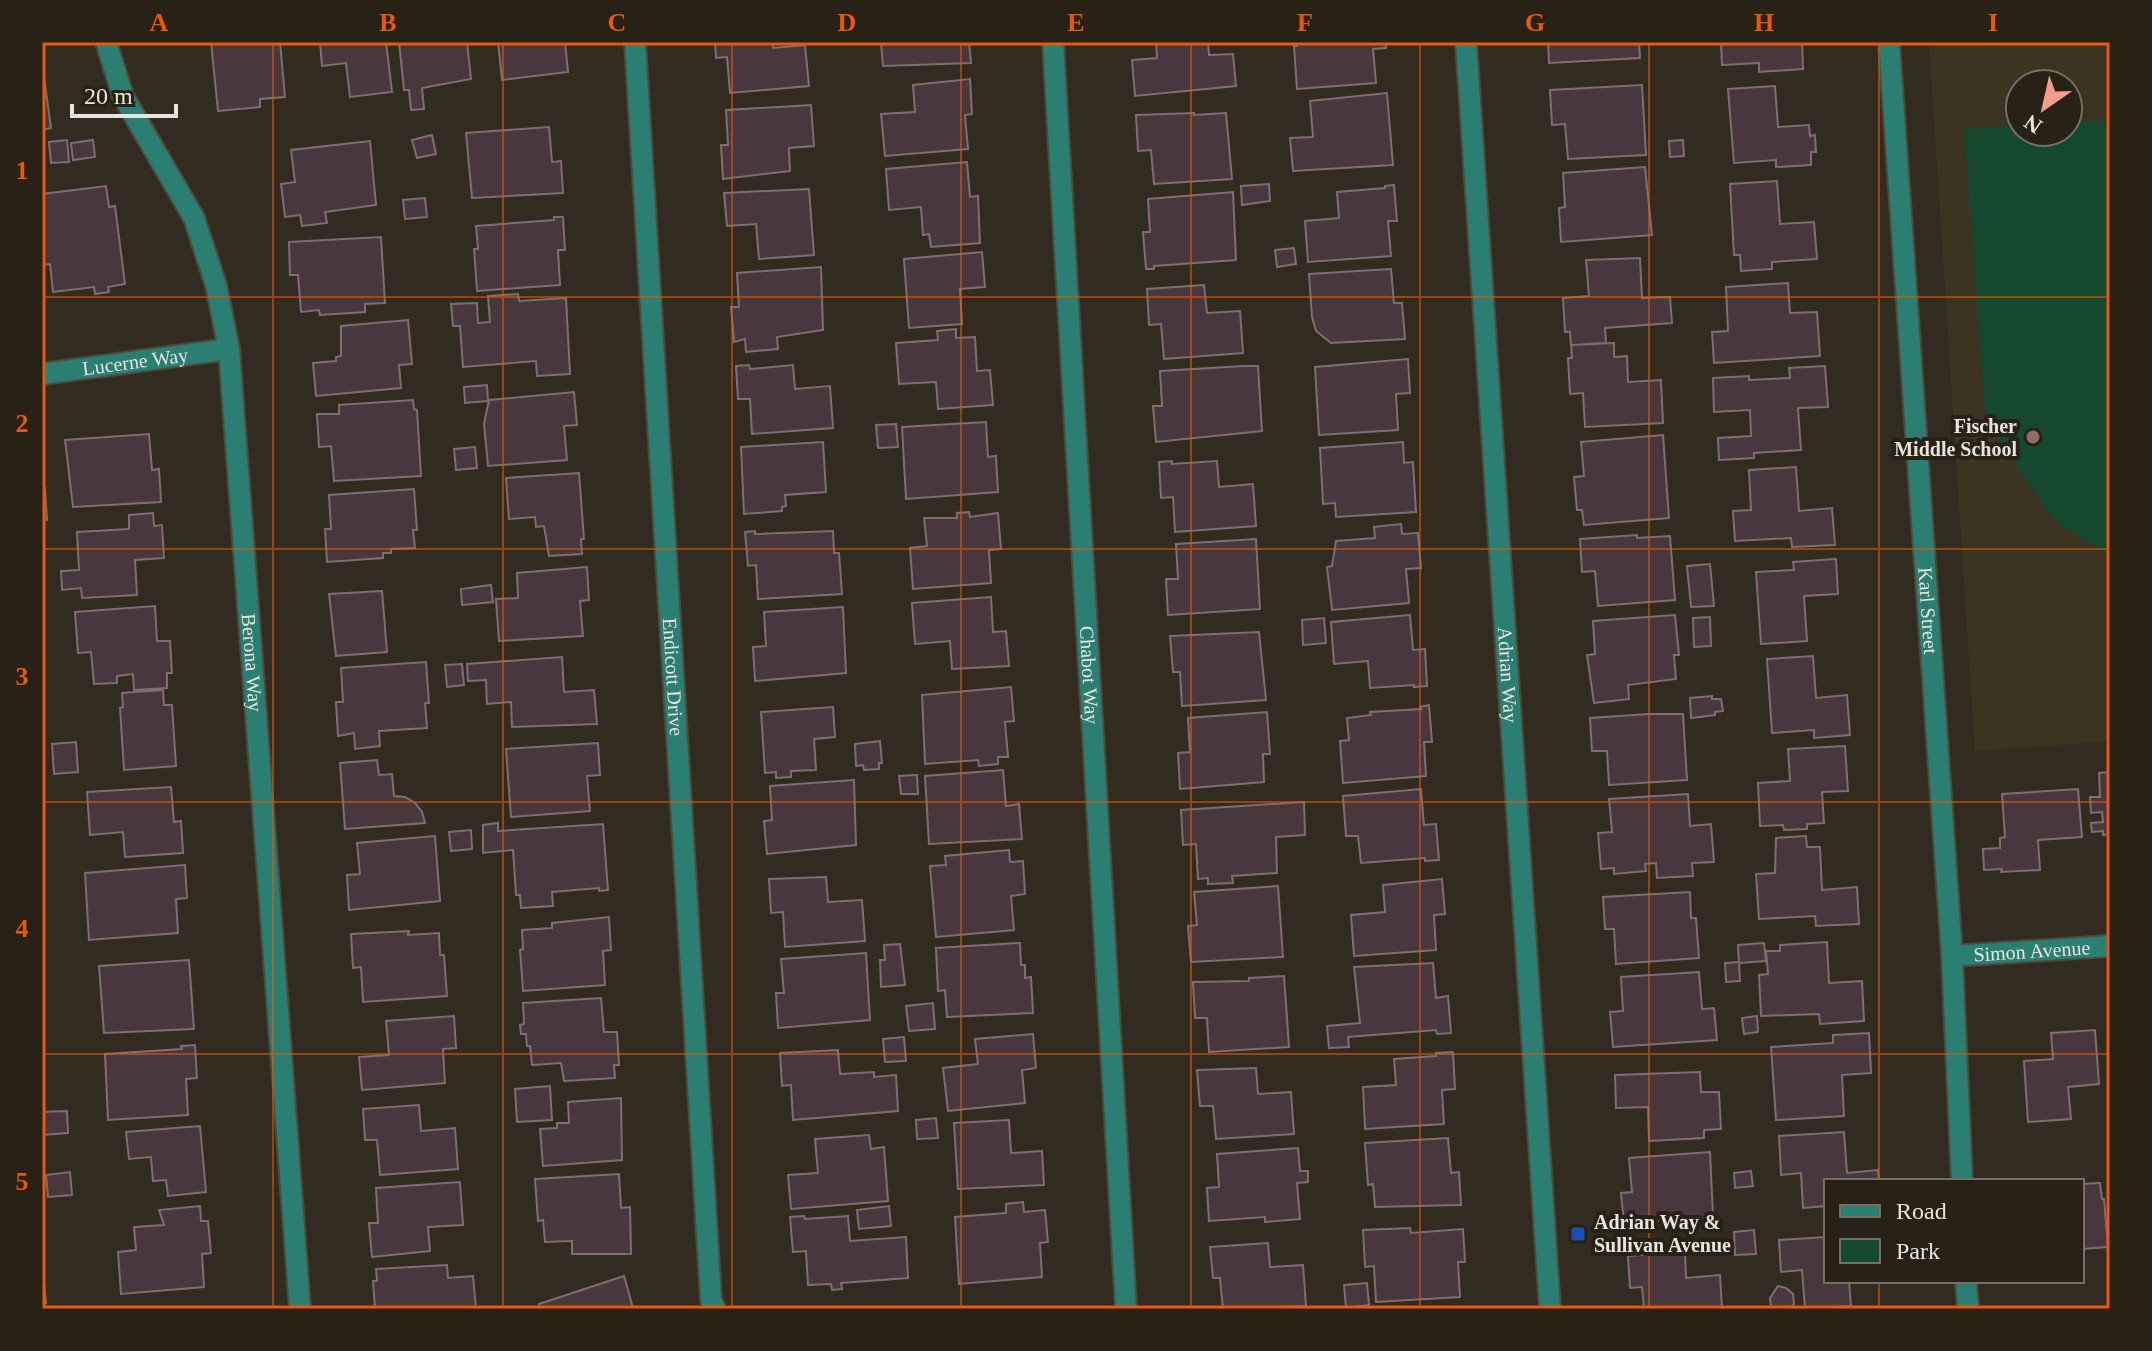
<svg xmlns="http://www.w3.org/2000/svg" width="2152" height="1351" viewBox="0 0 2152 1351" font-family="Georgia,serif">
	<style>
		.built { fill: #3c3421; fill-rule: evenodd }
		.green { fill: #15482c }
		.building { fill: #48383d; stroke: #7f6d72; stroke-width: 2 }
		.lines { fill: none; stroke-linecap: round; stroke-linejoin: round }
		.minor-casing { stroke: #4e4a3d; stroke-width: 24 }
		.minor { stroke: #2a7e72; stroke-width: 20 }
		.grid { fill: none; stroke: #e8590c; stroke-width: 2; stroke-opacity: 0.55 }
		.education-dot { fill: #8d6e63; stroke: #282216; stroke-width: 3 }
		.transit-dot { fill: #1a4fb4; stroke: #282216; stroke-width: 3 }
		.labels { text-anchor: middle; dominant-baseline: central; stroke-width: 8; stroke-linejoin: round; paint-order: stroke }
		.street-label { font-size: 20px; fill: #e8e5dc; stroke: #282216 }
		.poi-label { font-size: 20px; font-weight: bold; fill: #e8e5dc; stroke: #282216; text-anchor: end }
		.neatline { fill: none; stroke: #e8590c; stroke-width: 3 }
		.grid-label { font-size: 26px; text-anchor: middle; font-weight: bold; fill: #e8590c }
	</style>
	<rect width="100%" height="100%" fill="#312c1f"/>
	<path class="built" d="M 1929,42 L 2110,42 L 2110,741 L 1975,751 ZM 2020,84 L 2068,84 L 2068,132 L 2020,132 Z"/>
	<path class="green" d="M 2110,120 L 2110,556 L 2055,521 L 1986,422 L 1964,129 L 2020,125 L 2020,132 L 2068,132 L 2068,122 Z"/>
	<path class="building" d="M 211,42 L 280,42 L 285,97 L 260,99 L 260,107 L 218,111 Z
		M 320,42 L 386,42 L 392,92 L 350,97 L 346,63 L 322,66 Z
		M 399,42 L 467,42 L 471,79 L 422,88 L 424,109 L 411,110 L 409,90 L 404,90 Z
		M 498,42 L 565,42 L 568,72 L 502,80 Z
		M 715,42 L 773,42 L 773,48 L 805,45 L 809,86 L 730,93 L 727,57 L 716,58 Z
		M 881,42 L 969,42 L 971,63 L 883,66 Z
		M 1156,42 L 1208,42 L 1209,55 L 1233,54 L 1236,86 L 1135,96 L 1132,60 L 1157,58 Z
		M 1296,42 L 1386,42 L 1386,48 L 1373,49 L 1376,83 L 1297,89 L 1294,46 L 1297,46 Z
		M 1548,42 L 1639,42 L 1640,58 L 1549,63 Z
		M 1721,42 L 1802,42 L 1803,69 L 1759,72 L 1759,63 L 1722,65 Z
		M 42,62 L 51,128 L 42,130 Z
		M 970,79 L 972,114 L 965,115 L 968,149 L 885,156 L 881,114 L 915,112 L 913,85 Z
		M 1642,85 L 1646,155 L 1568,159 L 1565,124 L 1552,125 L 1550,90 Z
		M 1775,86 L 1778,127 L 1809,125 L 1810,136 L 1815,135 L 1816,152 L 1811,152 L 1811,165 L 1776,167 L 1776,160 L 1734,163 L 1728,89 Z
		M 1387,93 L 1393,165 L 1293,171 L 1290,138 L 1313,137 L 1310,101 Z
		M 811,105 L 814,146 L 789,148 L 790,171 L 723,179 L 721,145 L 728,145 L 726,110 Z
		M 1194,113 L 1194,115 L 1226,113 L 1232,179 L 1154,184 L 1151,150 L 1138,151 L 1136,115 Z
		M 549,127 L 552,162 L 561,161 L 563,193 L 472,198 L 466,133 Z
		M 432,135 L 436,154 L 417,158 L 412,140 Z
		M 67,140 L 69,162 L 51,163 L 49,142 Z
		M 93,140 L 95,157 L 73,160 L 71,143 Z
		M 1683,140 L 1684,156 L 1670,157 L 1669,141 Z
		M 370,141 L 376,205 L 325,212 L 327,223 L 302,226 L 300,215 L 285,217 L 281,184 L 295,182 L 291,150 Z
		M 967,162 L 970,197 L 978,196 L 980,243 L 931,247 L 929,234 L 923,235 L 921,207 L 889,210 L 886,169 Z
		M 1645,167 L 1652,235 L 1561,242 L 1559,208 L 1565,207 L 1563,173 Z
		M 1777,181 L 1780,224 L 1814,222 L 1817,259 L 1772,262 L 1772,269 L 1741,271 L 1740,255 L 1734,255 L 1730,184 Z
		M 1269,184 L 1270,201 L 1242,205 L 1241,186 Z
		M 1394,185 L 1397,221 L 1388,221 L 1391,256 L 1308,262 L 1305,221 L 1339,218 L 1337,192 L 1385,188 L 1385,186 Z
		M 106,186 L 109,207 L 115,206 L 125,284 L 108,287 L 109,292 L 95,294 L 94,287 L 53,292 L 50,264 L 42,265 L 42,194 Z
		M 809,189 L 814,255 L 759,259 L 756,224 L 727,226 L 724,193 Z
		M 1233,192 L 1236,260 L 1154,266 L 1154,269 L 1146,269 L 1143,232 L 1150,232 L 1148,199 Z
		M 425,198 L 427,217 L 405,219 L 403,200 Z
		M 554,217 L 563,217 L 565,250 L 558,250 L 560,285 L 477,291 L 474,249 L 478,249 L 476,226 L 554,220 Z
		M 381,237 L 385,303 L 365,304 L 365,312 L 320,315 L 319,310 L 301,312 L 298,275 L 290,275 L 289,242 Z
		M 1294,248 L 1296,264 L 1277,267 L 1275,250 Z
		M 982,252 L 985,287 L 960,289 L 962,324 L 909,328 L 904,259 Z
		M 1640,258 L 1642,298 L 1670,297 L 1672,323 L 1605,328 L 1606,343 L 1571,345 L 1570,332 L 1565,332 L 1563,298 L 1589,296 L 1586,260 Z
		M 821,267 L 823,330 L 777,337 L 778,349 L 746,352 L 745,339 L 734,342 L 731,307 L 739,307 L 737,273 Z
		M 1391,269 L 1394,303 L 1402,303 L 1405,339 L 1331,343 L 1316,331 L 1312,317 L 1309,274 Z
		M 1788,283 L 1790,313 L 1817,312 L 1820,356 L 1714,363 L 1712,332 L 1728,331 L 1726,287 Z
		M 1204,285 L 1207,313 L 1240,311 L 1243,353 L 1164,359 L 1161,324 L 1149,325 L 1147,289 Z
		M 518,294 L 519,301 L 566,298 L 570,374 L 537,376 L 536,361 L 463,367 L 460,326 L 453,326 L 451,304 L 477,303 L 478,323 L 490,322 L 488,296 Z
		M 408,320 L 412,364 L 399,365 L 401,388 L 316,396 L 313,363 L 336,361 L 336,357 L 341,356 L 341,326 Z
		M 956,329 L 956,338 L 975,337 L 977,371 L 990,370 L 993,405 L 938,409 L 936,382 L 899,384 L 896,343 L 938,340 L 937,331 Z
		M 1614,343 L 1614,357 L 1627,356 L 1628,382 L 1661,380 L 1663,423 L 1585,427 L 1583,393 L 1570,394 L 1568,358 L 1572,358 L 1571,345 Z
		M 1408,359 L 1410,393 L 1396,394 L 1398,430 L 1319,435 L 1315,367 Z
		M 749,365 L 750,369 L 793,365 L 795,389 L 830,386 L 833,428 L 752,434 L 750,399 L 738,399 L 736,366 Z
		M 1244,366 L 1258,366 L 1262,431 L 1156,442 L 1153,406 L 1162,406 L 1160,371 Z
		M 1825,366 L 1828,407 L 1798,408 L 1801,450 L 1754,453 L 1754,458 L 1719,460 L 1718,438 L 1751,436 L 1750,410 L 1714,412 L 1713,378 L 1749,376 L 1749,380 L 1790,378 L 1789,368 Z
		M 487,385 L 488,401 L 465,403 L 464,387 Z
		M 574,392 L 577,425 L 564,426 L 567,460 L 488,466 L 484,424 L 489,400 Z
		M 413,400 L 414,409 L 417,410 L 421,476 L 334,481 L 331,446 L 319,447 L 317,414 L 339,414 L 339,405 Z
		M 986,422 L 988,457 L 996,456 L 998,492 L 906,499 L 902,427 Z
		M 896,424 L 898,447 L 878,448 L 876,425 Z
		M 149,434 L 152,470 L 159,469 L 161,502 L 73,507 L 65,440 Z
		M 1663,435 L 1669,518 L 1584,525 L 1582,510 L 1577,510 L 1574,477 L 1584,476 L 1581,442 Z
		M 823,442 L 826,492 L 785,495 L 786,506 L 782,507 L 782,511 L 744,514 L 741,447 Z
		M 1403,442 L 1404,463 L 1413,462 L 1416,512 L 1336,517 L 1335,503 L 1323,504 L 1320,448 Z
		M 475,447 L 477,468 L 456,470 L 454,449 Z
		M 1172,461 L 1172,464 L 1217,461 L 1219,487 L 1253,484 L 1256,526 L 1175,532 L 1173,497 L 1161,498 L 1159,462 Z
		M 1796,467 L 1799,511 L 1832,508 L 1835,545 L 1792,547 L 1791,538 L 1735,541 L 1733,511 L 1751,510 L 1749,470 Z
		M 579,473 L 584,539 L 581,539 L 582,554 L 549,556 L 544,526 L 536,527 L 535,517 L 509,519 L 506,478 Z
		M 45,488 L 47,520 L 42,521 L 42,489 Z
		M 414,489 L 417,530 L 413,530 L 415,548 L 391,549 L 391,553 L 383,553 L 383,558 L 327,562 L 325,529 L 331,529 L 329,495 Z
		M 969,512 L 970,517 L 998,513 L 1001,549 L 989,550 L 991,583 L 913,589 L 910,548 L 927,546 L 924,518 L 957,518 L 957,513 Z
		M 153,513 L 154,526 L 162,525 L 164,558 L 135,560 L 137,595 L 82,598 L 81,588 L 62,590 L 61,571 L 79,570 L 77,532 L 129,529 L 129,515 Z
		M 1401,524 L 1402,534 L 1418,533 L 1421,568 L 1406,569 L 1409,603 L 1332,610 L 1327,567 L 1332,566 L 1336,541 L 1375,538 L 1374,527 Z
		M 755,531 L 755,534 L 833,531 L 834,553 L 839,553 L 842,594 L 758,599 L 756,565 L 748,566 L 745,532 Z
		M 1637,535 L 1637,538 L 1670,536 L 1675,600 L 1598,606 L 1595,571 L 1582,572 L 1580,539 Z
		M 1256,539 L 1260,609 L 1168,615 L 1166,579 L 1178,579 L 1176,544 Z
		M 1836,559 L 1838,594 L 1804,596 L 1807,641 L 1761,644 L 1756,572 L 1794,570 L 1793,562 Z
		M 1710,564 L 1714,606 L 1691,607 L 1687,566 Z
		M 587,567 L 589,600 L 580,601 L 583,636 L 499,641 L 496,599 L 518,598 L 517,573 Z
		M 491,585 L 493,602 L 462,605 L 461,589 Z
		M 382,591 L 387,652 L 336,656 L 329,594 Z
		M 991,597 L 993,632 L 1006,631 L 1009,666 L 952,669 L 950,641 L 915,644 L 912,603 Z
		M 155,606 L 157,641 L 170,641 L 172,673 L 167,673 L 167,688 L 134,690 L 133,674 L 117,676 L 117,683 L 94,684 L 91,652 L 78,653 L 75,612 Z
		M 843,607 L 846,673 L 755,681 L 753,647 L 766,646 L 764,612 Z
		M 1410,615 L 1413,650 L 1425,649 L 1427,686 L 1414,687 L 1414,685 L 1370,688 L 1368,661 L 1334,664 L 1331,622 Z
		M 1675,615 L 1679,655 L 1674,655 L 1676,679 L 1628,685 L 1629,699 L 1594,703 L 1587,655 L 1595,654 L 1593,621 Z
		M 1710,617 L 1711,646 L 1694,647 L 1693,618 Z
		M 1324,618 L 1326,643 L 1303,645 L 1302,620 Z
		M 1259,632 L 1266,700 L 1182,706 L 1180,672 L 1173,672 L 1170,636 Z
		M 1813,656 L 1816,698 L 1847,695 L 1850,735 L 1814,738 L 1814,730 L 1772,733 L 1767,659 Z
		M 562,657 L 564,692 L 594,690 L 597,724 L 512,727 L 511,702 L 487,704 L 486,680 L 468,681 L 467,664 Z
		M 426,662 L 429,703 L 425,703 L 427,728 L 379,731 L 380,746 L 355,749 L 354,733 L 338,736 L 336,702 L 343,702 L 341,668 Z
		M 462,664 L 464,685 L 447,687 L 445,665 Z
		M 1011,687 L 1014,721 L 1005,722 L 1008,757 L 998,757 L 998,764 L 979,766 L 978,760 L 925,764 L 922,695 Z
		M 163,690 L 164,705 L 172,705 L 176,766 L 124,770 L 120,708 L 123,707 L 122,693 Z
		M 1712,696 L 1712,699 L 1721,699 L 1723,711 L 1715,712 L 1715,715 L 1691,718 L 1690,698 Z
		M 1429,705 L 1432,742 L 1424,742 L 1426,776 L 1343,783 L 1340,741 L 1349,740 L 1347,718 L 1371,715 L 1370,712 L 1421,709 L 1420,707 Z
		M 833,707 L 835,737 L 814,739 L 816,770 L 791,771 L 791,777 L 776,778 L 776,772 L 765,773 L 761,712 Z
		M 1267,712 L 1270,754 L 1263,754 L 1264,782 L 1180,789 L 1178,753 L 1190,752 L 1188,718 Z
		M 1649,714 L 1683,714 L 1687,780 L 1609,785 L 1607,751 L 1592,751 L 1590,718 Z
		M 880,741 L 882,763 L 879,763 L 879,769 L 864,770 L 863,765 L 856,766 L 855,744 Z
		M 76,742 L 78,772 L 54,774 L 52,744 Z
		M 598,743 L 600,775 L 587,776 L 590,811 L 511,817 L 506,749 Z
		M 1845,746 L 1848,791 L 1822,792 L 1824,823 L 1807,824 L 1807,829 L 1784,830 L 1783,825 L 1760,826 L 1758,783 L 1790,781 L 1788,749 Z
		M 377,760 L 379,775 L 392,774 L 394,796 L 405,797 L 415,803 L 422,812 L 425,823 L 345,829 L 340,763 Z
		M 1003,770 L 1006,806 L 1019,804 L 1022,839 L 929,844 L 925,776 Z
		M 2110,772 L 2110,834 L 2103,835 L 2103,831 L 2092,832 L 2091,823 L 2103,822 L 2102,812 L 2091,813 L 2090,797 L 2100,797 L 2099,773 Z
		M 917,775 L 918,794 L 901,794 L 899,776 Z
		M 854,780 L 856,845 L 767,854 L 764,821 L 772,820 L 770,786 Z
		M 171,787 L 174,822 L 181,821 L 183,853 L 125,857 L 123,832 L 90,835 L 87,792 Z
		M 1421,789 L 1424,825 L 1436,824 L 1439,860 L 1425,861 L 1425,858 L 1361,863 L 1358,836 L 1346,836 L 1343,796 Z
		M 2078,789 L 2082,837 L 2038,840 L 2040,870 L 2001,872 L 2002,869 L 1984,870 L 1983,849 L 2000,848 L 2000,838 L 2005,837 L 2002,794 Z
		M 1688,794 L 1690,826 L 1711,824 L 1714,862 L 1692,863 L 1693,876 L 1657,878 L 1656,863 L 1645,864 L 1646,871 L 1614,874 L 1614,868 L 1601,869 L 1598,833 L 1612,832 L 1609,799 Z
		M 1304,802 L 1305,835 L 1276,837 L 1277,873 L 1232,876 L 1233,883 L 1208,884 L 1208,878 L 1198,879 L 1196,844 L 1183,845 L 1181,810 Z
		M 498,823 L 498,831 L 603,824 L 608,890 L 599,891 L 599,888 L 552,892 L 553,906 L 521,908 L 520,895 L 516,895 L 513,850 L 483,853 L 483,825 Z
		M 471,830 L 472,849 L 451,851 L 449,832 Z
		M 435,836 L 440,901 L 349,910 L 347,875 L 360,874 L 357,843 Z
		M 1806,836 L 1807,847 L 1820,847 L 1822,890 L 1857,887 L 1859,924 L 1816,926 L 1815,916 L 1759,919 L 1756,874 L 1775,873 L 1776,838 Z
		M 1009,850 L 1010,862 L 1023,861 L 1025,894 L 1011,896 L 1014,930 L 936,937 L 930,866 L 946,865 L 945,856 Z
		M 185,865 L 187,898 L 176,899 L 178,933 L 89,940 L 85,873 Z
		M 826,877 L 828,902 L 862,900 L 865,941 L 785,947 L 783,912 L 771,913 L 769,879 Z
		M 1442,879 L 1445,914 L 1434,915 L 1436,950 L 1354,956 L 1351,915 L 1385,912 L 1383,885 Z
		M 1278,886 L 1283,957 L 1191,962 L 1188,926 L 1197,925 L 1194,892 Z
		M 1690,892 L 1691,918 L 1696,918 L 1699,958 L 1616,964 L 1614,929 L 1605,929 L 1603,897 Z
		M 609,917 L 611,950 L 603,951 L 605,985 L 523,991 L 520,950 L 523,949 L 522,930 L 552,928 L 552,923 Z
		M 409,931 L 408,935 L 439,933 L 440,955 L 444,955 L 447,996 L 363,1002 L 361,967 L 353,968 L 351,934 Z
		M 1827,942 L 1829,983 L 1862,981 L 1864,1021 L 1820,1024 L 1819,1014 L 1761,1016 L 1759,975 L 1768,974 L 1766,951 L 1780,951 L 1780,945 Z
		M 1020,943 L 1021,965 L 1025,965 L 1025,978 L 1031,977 L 1033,1013 L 947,1017 L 945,990 L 938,991 L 936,948 Z
		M 1764,943 L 1766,961 L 1739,963 L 1738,945 Z
		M 900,944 L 905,985 L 881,987 L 880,960 L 885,960 L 884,945 Z
		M 866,953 L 870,1020 L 778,1028 L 776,993 L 784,993 L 781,959 Z
		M 189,960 L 194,1029 L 104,1033 L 99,966 Z
		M 1739,962 L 1740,981 L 1726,982 L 1725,963 Z
		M 1433,963 L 1436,998 L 1448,996 L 1451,1033 L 1437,1034 L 1436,1030 L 1348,1037 L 1349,1047 L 1329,1048 L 1327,1026 L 1360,1023 L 1354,967 Z
		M 1699,972 L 1702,1009 L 1714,1008 L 1717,1040 L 1613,1047 L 1610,1012 L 1623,1011 L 1621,977 Z
		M 1284,976 L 1289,1047 L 1209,1052 L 1207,1018 L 1195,1018 L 1193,982 L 1249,981 L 1249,978 Z
		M 601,998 L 604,1032 L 617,1032 L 619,1065 L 614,1065 L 615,1078 L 564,1081 L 561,1063 L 532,1065 L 530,1046 L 527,1046 L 526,1034 L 521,1034 L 520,1025 L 524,1024 L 523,1003 Z
		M 933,1003 L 935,1029 L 909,1031 L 906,1006 Z
		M 454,1016 L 456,1048 L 443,1049 L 445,1083 L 362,1090 L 359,1057 L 389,1055 L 386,1021 Z
		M 1757,1016 L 1758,1032 L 1744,1034 L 1742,1018 Z
		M 2095,1030 L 2099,1084 L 2068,1087 L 2071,1119 L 2028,1122 L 2024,1061 L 2053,1059 L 2051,1033 Z
		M 1869,1033 L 1871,1073 L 1842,1075 L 1844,1116 L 1776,1120 L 1771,1047 L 1833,1043 L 1833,1035 Z
		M 1033,1034 L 1036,1068 L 1022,1070 L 1025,1103 L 948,1111 L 943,1068 L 978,1064 L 975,1039 Z
		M 904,1037 L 906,1061 L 885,1062 L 883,1039 Z
		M 195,1045 L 197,1078 L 186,1079 L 188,1115 L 108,1120 L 105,1054 L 182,1049 L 181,1046 Z
		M 838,1050 L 840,1074 L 874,1072 L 874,1077 L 896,1075 L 898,1111 L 793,1120 L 791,1085 L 782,1086 L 780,1053 Z
		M 1453,1052 L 1455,1089 L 1442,1090 L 1444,1124 L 1365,1129 L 1363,1087 L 1396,1085 L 1394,1059 L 1436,1056 L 1436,1053 Z
		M 1256,1068 L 1258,1094 L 1291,1092 L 1294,1134 L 1216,1139 L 1213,1106 L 1200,1106 L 1197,1070 Z
		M 1700,1072 L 1701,1092 L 1719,1092 L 1721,1129 L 1704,1130 L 1704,1138 L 1649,1141 L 1648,1107 L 1616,1108 L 1615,1075 Z
		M 550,1086 L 552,1120 L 517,1122 L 515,1089 Z
		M 621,1098 L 622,1160 L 543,1166 L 540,1129 L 557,1128 L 557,1123 L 569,1123 L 568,1102 Z
		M 419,1105 L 421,1131 L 455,1128 L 458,1169 L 380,1175 L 377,1140 L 365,1140 L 363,1109 Z
		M 67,1111 L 68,1133 L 42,1135 L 42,1112 Z
		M 936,1118 L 938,1138 L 917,1139 L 916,1120 Z
		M 1009,1120 L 1011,1153 L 1042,1151 L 1044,1185 L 958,1189 L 954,1123 Z
		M 200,1126 L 206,1192 L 168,1196 L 166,1180 L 153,1181 L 151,1157 L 129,1159 L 126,1132 Z
		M 1844,1132 L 1847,1173 L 1878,1170 L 1879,1181 L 1826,1181 L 1826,1206 L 1803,1208 L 1801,1173 L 1781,1175 L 1779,1136 Z
		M 869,1135 L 871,1149 L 884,1147 L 888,1201 L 791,1209 L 788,1175 L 818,1173 L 815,1139 Z
		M 1448,1138 L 1451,1173 L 1459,1172 L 1461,1205 L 1375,1207 L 1373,1184 L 1368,1185 L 1365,1143 Z
		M 1298,1148 L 1300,1171 L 1308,1171 L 1308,1182 L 1297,1183 L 1300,1219 L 1265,1222 L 1265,1217 L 1209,1221 L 1207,1188 L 1219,1187 L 1217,1154 Z
		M 1710,1152 L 1713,1217 L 1624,1224 L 1621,1193 L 1632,1192 L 1629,1158 Z
		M 1751,1171 L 1753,1186 L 1735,1188 L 1734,1173 Z
		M 70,1172 L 72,1195 L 48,1197 L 46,1175 Z
		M 619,1174 L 621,1208 L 630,1207 L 631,1254 L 572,1254 L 572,1241 L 545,1242 L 543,1220 L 538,1221 L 535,1179 Z
		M 460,1182 L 463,1225 L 428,1227 L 430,1251 L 372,1257 L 369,1223 L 378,1223 L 376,1188 Z
		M 2100,1183 L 2102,1199 L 2104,1199 L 2108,1247 L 2082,1249 L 2082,1184 Z
		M 1023,1202 L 1024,1212 L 1045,1210 L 1048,1242 L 1040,1243 L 1042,1277 L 959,1284 L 955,1217 L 1006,1213 L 1006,1204 Z
		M 200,1206 L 201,1221 L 208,1221 L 211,1253 L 202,1254 L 204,1287 L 121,1294 L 118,1252 L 136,1250 L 134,1227 L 164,1225 L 159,1210 Z
		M 889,1206 L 891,1226 L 859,1229 L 857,1210 Z
		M 804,1216 L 805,1219 L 848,1216 L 850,1241 L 906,1237 L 908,1278 L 841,1283 L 842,1289 L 832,1290 L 831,1284 L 808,1285 L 806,1251 L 793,1252 L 790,1217 Z
		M 1410,1228 L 1411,1233 L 1463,1229 L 1465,1262 L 1458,1262 L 1460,1297 L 1376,1302 L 1374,1266 L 1365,1267 L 1363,1230 Z
		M 1754,1230 L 1756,1254 L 1735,1255 L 1734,1232 Z
		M 1826,1237 L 1826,1281 L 1849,1281 L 1851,1306 L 1805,1309 L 1802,1270 L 1781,1272 L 1779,1240 Z
		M 1268,1243 L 1270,1267 L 1303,1265 L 1306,1306 L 1223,1309 L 1220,1278 L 1213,1278 L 1210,1247 Z
		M 1685,1252 L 1686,1278 L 1720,1275 L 1722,1309 L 1644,1309 L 1642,1287 L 1630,1288 L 1628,1256 Z
		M 42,1263 L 46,1303 L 42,1304 Z
		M 447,1265 L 448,1278 L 473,1276 L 476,1309 L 375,1309 L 373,1281 L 377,1281 L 376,1269 Z
		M 624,1276 L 633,1308 L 540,1309 L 539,1304 Z
		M 1367,1283 L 1369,1305 L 1346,1308 L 1344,1285 Z
		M 1778,1286 L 1786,1288 L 1793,1294 L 1794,1304 L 1790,1309 L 1771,1308 L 1770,1298 Z"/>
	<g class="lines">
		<defs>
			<g id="minor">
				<path id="s1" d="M 106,42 L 123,96 L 194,218 L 216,285 L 229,349 L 300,1309"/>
				<path id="s2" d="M 635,42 L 711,1300 L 715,1309"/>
				<path id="s3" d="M 1053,42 L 1126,1309"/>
				<path id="s4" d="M 1466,42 L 1550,1309"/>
				<path id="s5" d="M 1889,42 L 1952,956 L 1962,1181"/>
				<path id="s6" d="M 42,374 L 229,349"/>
				<path id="s7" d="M 1952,956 L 2110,946"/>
				<path d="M 1966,1281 L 1968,1309"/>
			</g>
		</defs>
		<use href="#minor" class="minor-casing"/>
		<use href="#minor" class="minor"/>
	</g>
	<path class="grid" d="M 273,42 L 273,1309M 503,42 L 503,1309M 732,42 L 732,1309M 961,42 L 961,1309M 1191,42 L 1191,1309M 1420,42 L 1420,1309M 1649,42 L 1649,1309M 1879,42 L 1879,1181M 42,297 L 2110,297M 42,549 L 2110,549M 42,802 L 2110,802M 42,1054 L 2110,1054M 1879,1281 L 1879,1309"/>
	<circle class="education-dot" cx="2033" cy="437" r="8"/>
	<rect class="transit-dot" x="1570" y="1226" width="16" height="16" rx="4"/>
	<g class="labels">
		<g class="street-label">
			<text stroke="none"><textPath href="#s6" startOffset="94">Lucerne Way</textPath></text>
			<text stroke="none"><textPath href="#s5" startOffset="570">Karl Street</textPath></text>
			<text stroke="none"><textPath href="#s1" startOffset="648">Berona Way</textPath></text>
			<text stroke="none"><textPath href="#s4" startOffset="634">Adrian Way</textPath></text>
			<text stroke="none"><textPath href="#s2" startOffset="636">Endicott Drive</textPath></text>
			<text stroke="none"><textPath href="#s3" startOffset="634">Chabot Way</textPath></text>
			<text stroke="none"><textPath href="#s7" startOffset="80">Simon Avenue</textPath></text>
		</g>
		<g class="poi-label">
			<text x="2017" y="426">Fischer<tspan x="2017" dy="23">Middle School</tspan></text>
			<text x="1594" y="1222" text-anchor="start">Adrian Way &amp;<tspan x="1594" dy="23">Sullivan Avenue</tspan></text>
		</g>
	</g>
	<rect width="2152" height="1351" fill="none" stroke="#282216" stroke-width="88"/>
	<rect x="1824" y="1179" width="260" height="104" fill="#282216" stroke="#757065" stroke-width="2"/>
	<rect x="1840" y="1205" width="40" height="12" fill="#2a7e72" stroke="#757065" stroke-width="2"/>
	<text x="1896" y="1219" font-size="24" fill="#e8e5dc">Road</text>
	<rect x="1840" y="1239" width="40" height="24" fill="#15482c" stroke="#757065" stroke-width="2"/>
	<text x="1896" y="1259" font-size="24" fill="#e8e5dc">Park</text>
	<g transform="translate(2044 108) rotate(214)"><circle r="38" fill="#282216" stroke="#757065" stroke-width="2"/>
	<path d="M0-6L14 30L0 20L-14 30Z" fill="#f59d8d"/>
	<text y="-12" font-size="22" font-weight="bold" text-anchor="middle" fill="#e8e5dc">N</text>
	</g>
	<path d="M72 104v12h104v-12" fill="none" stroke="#e8e5dc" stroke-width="4"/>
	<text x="84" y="104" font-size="24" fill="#e8e5dc" stroke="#282216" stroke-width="6" paint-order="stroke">20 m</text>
	<rect x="44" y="44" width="2064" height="1263" class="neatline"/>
	<g class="grid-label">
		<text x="159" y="31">A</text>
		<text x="388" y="31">B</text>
		<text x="617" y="31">C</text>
		<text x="847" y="31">D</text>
		<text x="1076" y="31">E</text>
		<text x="1305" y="31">F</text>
		<text x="1535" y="31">G</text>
		<text x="1764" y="31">H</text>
		<text x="1993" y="31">I</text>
		<text x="22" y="179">1</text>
		<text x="22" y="432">2</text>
		<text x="22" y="685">3</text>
		<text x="22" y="937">4</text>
		<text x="22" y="1190">5</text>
	</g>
</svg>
